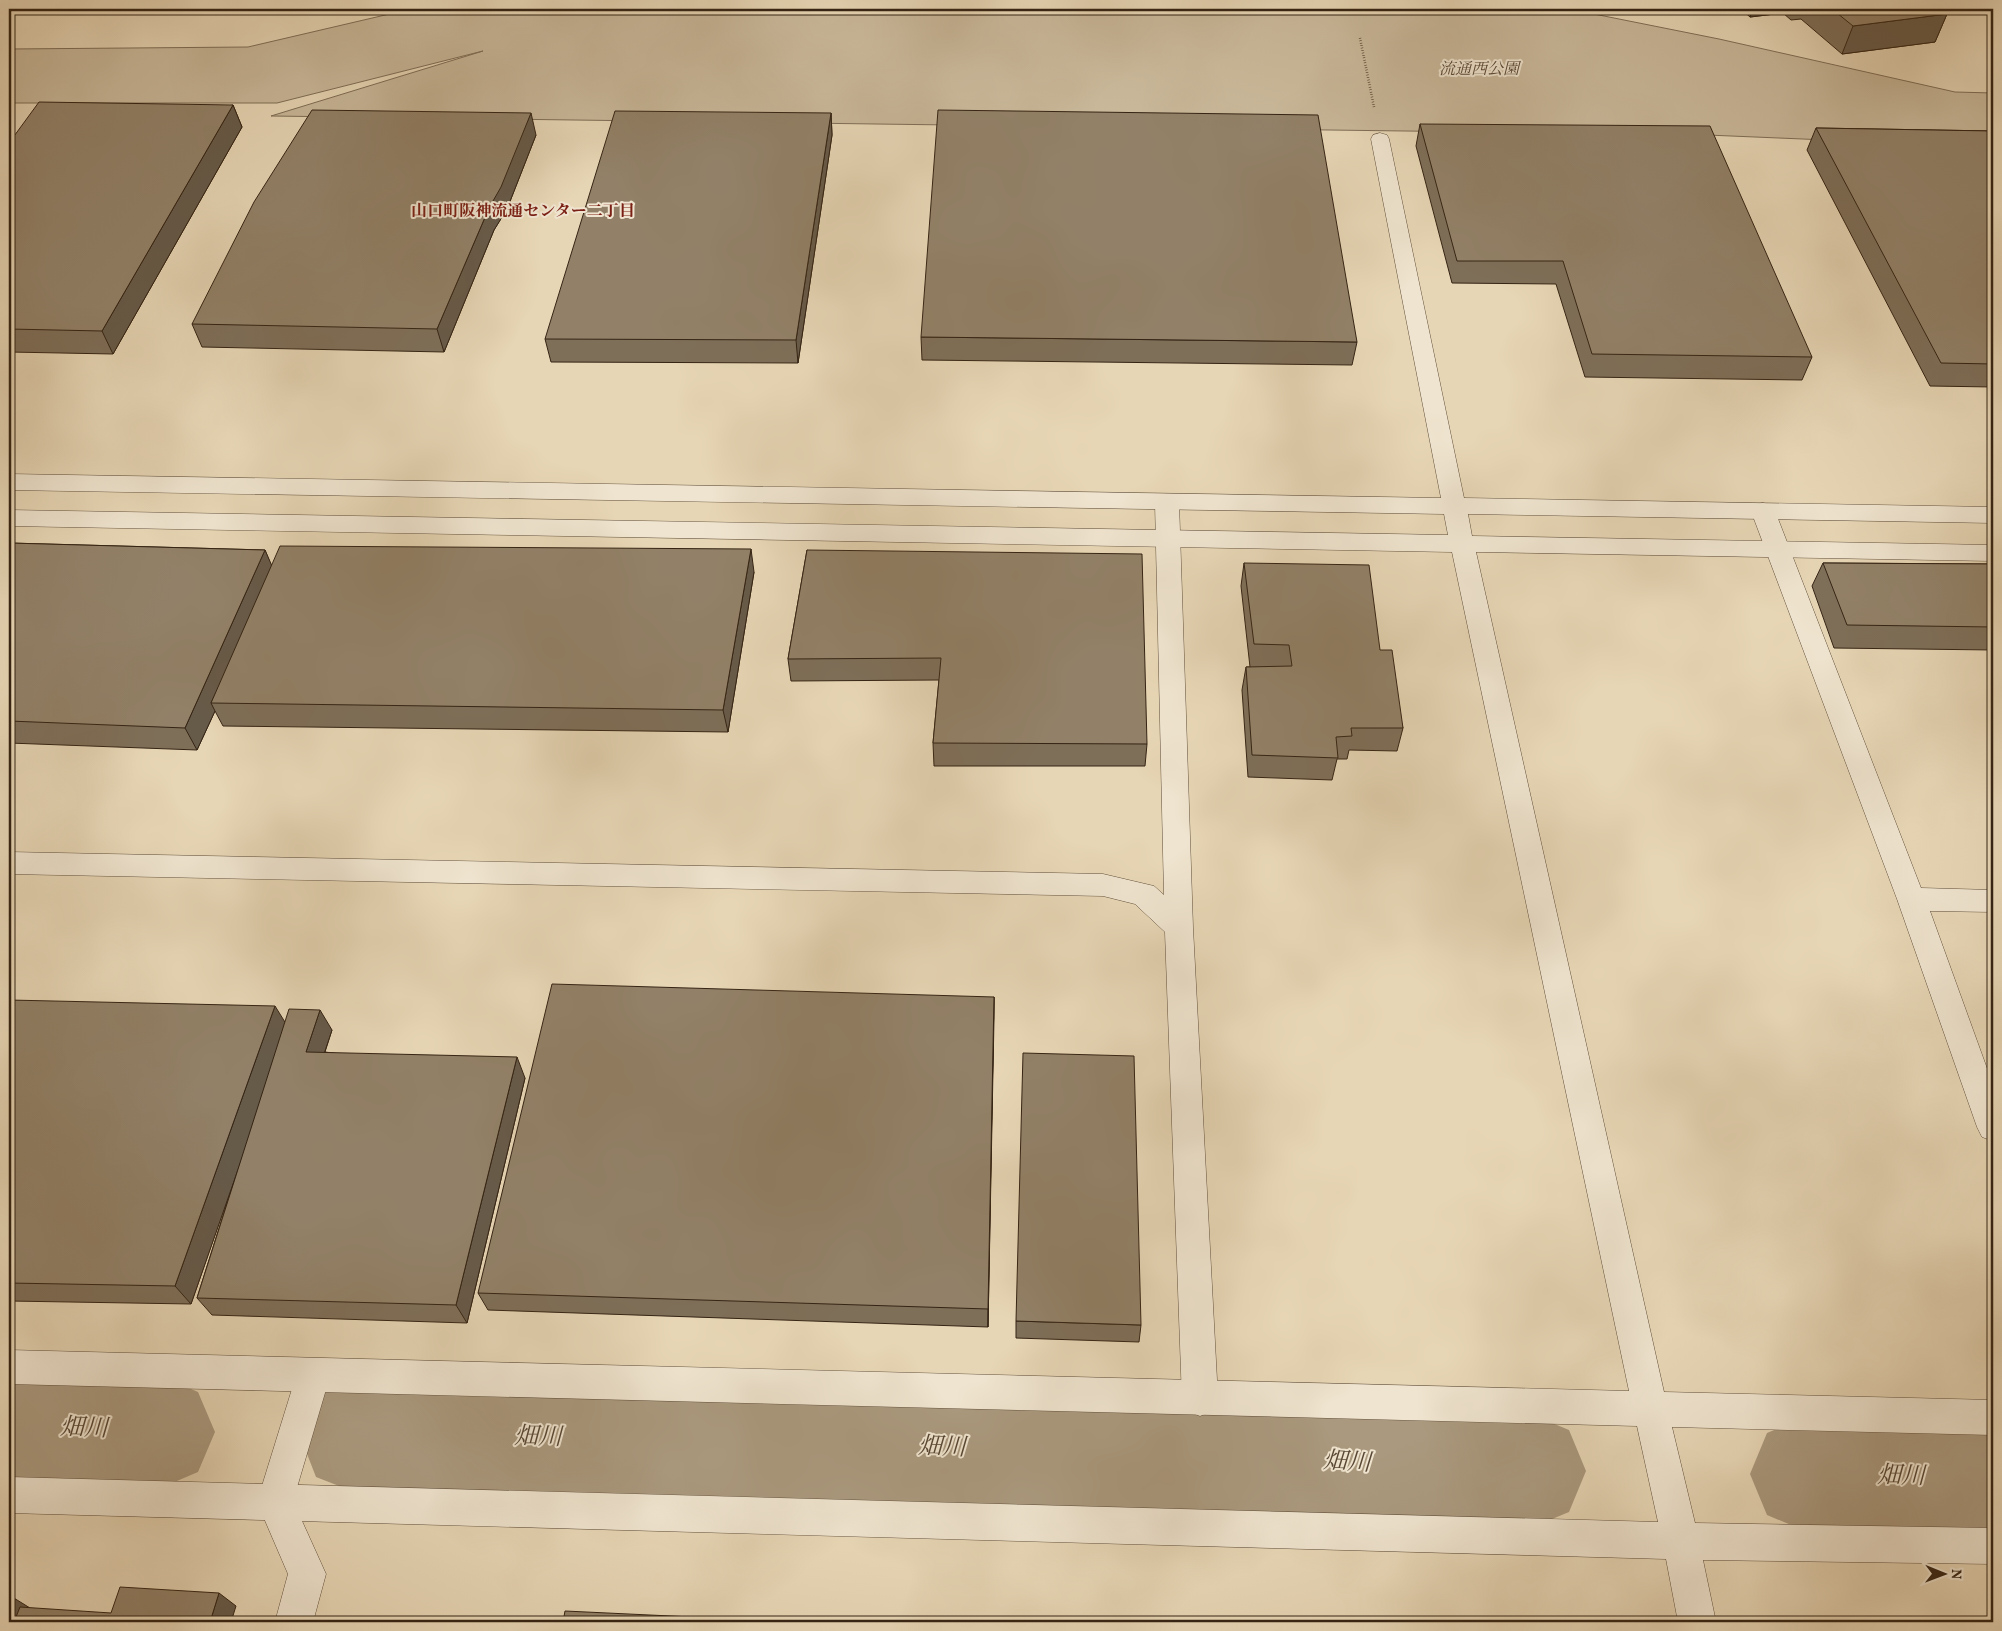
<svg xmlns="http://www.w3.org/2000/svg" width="2002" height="1631" viewBox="0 0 2002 1631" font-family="Vollkorn,'Noto Serif JP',serif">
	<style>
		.green { fill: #c9b89a; stroke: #7f6e57 }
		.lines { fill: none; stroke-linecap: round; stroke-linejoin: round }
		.river { fill: #aa997e; fill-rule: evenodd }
		.minor-casing { stroke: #62503c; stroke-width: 1 }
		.tertiary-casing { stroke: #62503c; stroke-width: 1 }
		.path { stroke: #352414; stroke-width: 2.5; stroke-dasharray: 0.5 2; stroke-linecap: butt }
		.minor { fill: #efe4cf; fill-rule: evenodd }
		.tertiary { fill: #efe4cf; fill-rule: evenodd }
		.wall { fill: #7e6f59; stroke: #352414 }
		.shaded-wall { fill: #665a49; stroke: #352414 }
		.building { fill: #928168; stroke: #352414 }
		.labels { text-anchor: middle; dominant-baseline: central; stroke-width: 4; stroke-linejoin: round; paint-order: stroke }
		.far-park-label { font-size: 16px; font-style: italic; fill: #5a4936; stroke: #efe4cf }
		.far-neighbourhood-label { font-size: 16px; font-weight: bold; fill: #7a1f14; stroke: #efe4cf }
		.near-water-label { font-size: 24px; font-style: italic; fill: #584734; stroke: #efe4cf }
	</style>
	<rect width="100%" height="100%" fill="#e7d6b5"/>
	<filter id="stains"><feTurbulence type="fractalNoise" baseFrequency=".004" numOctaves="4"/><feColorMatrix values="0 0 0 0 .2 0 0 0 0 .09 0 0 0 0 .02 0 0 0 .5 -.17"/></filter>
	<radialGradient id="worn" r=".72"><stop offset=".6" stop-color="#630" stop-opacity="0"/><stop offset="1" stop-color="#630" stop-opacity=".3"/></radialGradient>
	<path class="green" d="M 467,9 L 1569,9 L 1719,39 L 1955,92 L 1993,93 L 1993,147 L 1707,135 L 271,116 L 483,51 L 277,103 L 9,103 L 9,49 L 248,47 L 398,12 Z"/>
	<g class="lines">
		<path class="river" d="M 9,1370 L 158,1375 L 198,1392 L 215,1432 L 198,1472 L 158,1489 L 9,1484 Z
			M 357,1379 L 708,1384 L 1186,1397 L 1528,1413 L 1569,1430 L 1586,1471 L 1569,1512 L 1528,1529 L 1186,1513 L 708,1498 L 357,1493 L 316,1477 L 300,1436 L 316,1395 Z
			M 1808,1416 L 1993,1421 L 1993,1537 L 1808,1532 L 1767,1515 L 1750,1474 L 1767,1433 Z"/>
		<defs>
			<path id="minor" d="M 1167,494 L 1175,497 L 1179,502 L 1193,928 L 1218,1399 L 1212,1411 L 1200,1416 L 1188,1411 L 1182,1399 L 1165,932 L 1135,904 L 1103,896 L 9,874 L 9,852 L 1103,874 L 1154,886 L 1164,895 L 1155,502 L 1159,497 Z
				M 1763,503 L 1771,505 L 1775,511 L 1921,888 L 1993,890 L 1993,912 L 1930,911 L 1993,1085 L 1993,1141 L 1982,1137 L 1977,1127 L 1897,899 L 1751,511 L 1755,505 Z
				M 313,1359 L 325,1364 L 330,1376 L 293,1501 L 326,1574 L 313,1622 L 275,1622 L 288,1574 L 257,1502 L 296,1376 L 301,1364 Z"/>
			<path id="tertiary" d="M 1380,133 L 1387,135 L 1389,139 L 1464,498 L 1993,507 L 1993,523 L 1468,514 L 1472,536 L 1993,545 L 1993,561 L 1476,552 L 1664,1392 L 1993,1400 L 1993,1435 L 1672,1427 L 1695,1523 L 1993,1528 L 1993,1564 L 1703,1560 L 1716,1622 L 1678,1622 L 1666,1559 L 9,1513 L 9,1477 L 1658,1522 L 1637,1426 L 9,1384 L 9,1350 L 1629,1391 L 1452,552 L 9,526 L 9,510 L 1448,535 L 1444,514 L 9,490 L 9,474 L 1441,498 L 1371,139 L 1373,135 Z"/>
		</defs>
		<use href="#minor" class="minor-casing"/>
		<use href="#tertiary" class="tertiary-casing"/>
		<path class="path" d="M 1360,38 L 1374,107"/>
		<use href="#minor" class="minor"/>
		<use href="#tertiary" class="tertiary"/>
	</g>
	<path class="wall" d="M 1741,9 L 1945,9 L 1947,14 L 1935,42 L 1842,54 L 1801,19 L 1791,20 L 1783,13 L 1750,17 Z
		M 233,105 L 242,127 L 113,354 L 9,352 L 9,143 Z
		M 831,113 L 832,135 L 798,363 L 551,362 L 545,339 Z
		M 1420,124 L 1812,357 L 1802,380 L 1585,377 L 1556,284 L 1452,283 L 1416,146 Z
		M 1816,128 L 1993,131 L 1993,387 L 1930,386 L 1807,150 Z
		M 536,135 L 507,209 L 494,230 L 444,352 L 202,347 L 192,324 Z
		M 921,337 L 1357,342 L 1352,365 L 922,360 Z
		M 9,543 L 265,550 L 271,565 L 754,572 L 728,732 L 223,726 L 215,711 L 197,750 L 9,743 Z
		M 807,550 L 1147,744 L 1145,766 L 934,766 L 933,743 L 939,680 L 791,681 L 788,659 Z
		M 1244,563 L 1380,650 L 1403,728 L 1397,751 L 1349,750 L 1347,759 L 1337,759 L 1332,780 L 1248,777 L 1242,690 L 1246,667 L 1250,667 L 1241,586 Z
		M 1823,563 L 1993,564 L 1993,650 L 1834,648 L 1812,586 Z
		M 994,997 L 988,1327 L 488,1310 L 478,1293 Z
		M 9,1000 L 285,1022 L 332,1030 L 325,1052 L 525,1078 L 467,1323 L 212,1315 L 197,1298 L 238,1168 L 191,1304 L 9,1301 Z
		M 1016,1321 L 1141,1325 L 1139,1342 L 1016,1338 Z
		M 1797,1618 L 1993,1622 L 1791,1622 Z"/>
	<path class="shaded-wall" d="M 1753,9 L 1784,9 L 1783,13 L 1750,17 Z
		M 1947,14 L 1935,42 L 1842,54 L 1853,26 Z
		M 233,105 L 242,127 L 113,354 L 102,331 Z
		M 531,113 L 536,135 L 507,209 L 494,230 L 444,352 L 437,329 L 489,208 Z
		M 831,113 L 832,135 L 798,363 L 796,340 Z
		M 751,549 L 754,572 L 728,732 L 723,710 Z
		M 265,550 L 275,573 L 211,703 L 215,711 L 197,750 L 185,728 Z
		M 994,997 L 994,1018 L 988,1327 L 988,1309 Z
		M 275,1006 L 288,1027 L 191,1304 L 175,1286 Z
		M 320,1010 L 332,1030 L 318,1072 L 306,1052 Z
		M 517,1057 L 525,1078 L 467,1323 L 456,1305 Z
		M 219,1593 L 236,1606 L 231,1622 L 210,1622 Z
		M 9,1595 L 30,1608 L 25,1622 L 9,1622 Z"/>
	<path class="building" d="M 1832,9 L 1945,9 L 1947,14 L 1853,26 Z
		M 39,102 L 233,105 L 102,331 L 9,329 L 9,143 Z
		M 312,110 L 531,113 L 501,187 L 489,208 L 437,329 L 192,324 L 254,202 Z
		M 938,110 L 1318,115 L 1357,342 L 921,337 Z
		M 615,111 L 831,113 L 796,340 L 545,339 Z
		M 1420,124 L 1710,126 L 1812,357 L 1592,354 L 1563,261 L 1457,261 Z
		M 1816,128 L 1993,131 L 1993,364 L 1941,363 Z
		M 9,543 L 265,550 L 185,728 L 9,721 Z
		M 280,546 L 751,549 L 723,710 L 211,703 Z
		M 807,550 L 1142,554 L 1147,744 L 933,743 L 941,658 L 788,659 Z
		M 1244,563 L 1369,565 L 1380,650 L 1392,650 L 1403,728 L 1351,728 L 1352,736 L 1336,737 L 1338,758 L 1252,755 L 1246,667 L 1292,666 L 1289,645 L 1254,644 Z
		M 1823,563 L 1993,564 L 1993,627 L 1847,625 Z
		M 552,984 L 994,997 L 988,1309 L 478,1293 Z
		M 9,1000 L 275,1006 L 175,1286 L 9,1283 Z
		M 289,1009 L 320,1010 L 306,1052 L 517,1057 L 456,1305 L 197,1298 Z
		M 1023,1053 L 1134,1056 L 1141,1325 L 1016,1321 Z
		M 120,1587 L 219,1593 L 210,1622 L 14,1622 L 20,1607 L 111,1613 Z
		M 565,1611 L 798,1622 L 563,1622 Z
		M 1797,1618 L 1993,1621 L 1993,1622 L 1798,1622 Z"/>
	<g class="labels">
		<g class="far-park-label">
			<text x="1479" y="70">流通西公園</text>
		</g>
		<g class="far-neighbourhood-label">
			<text x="523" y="212">山口町阪神流通センター二丁目</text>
		</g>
		<g class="near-water-label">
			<text transform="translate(84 1429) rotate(2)">畑川</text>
			<text transform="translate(538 1438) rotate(1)">畑川</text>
			<text transform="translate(942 1448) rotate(2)">畑川</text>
			<text transform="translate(1347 1463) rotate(3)">畑川</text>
			<text transform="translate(1901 1477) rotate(1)">畑川</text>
		</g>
	</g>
	<rect width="2002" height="1631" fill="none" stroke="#e7d6b5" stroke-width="30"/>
	<rect x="10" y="10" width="1982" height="1611" fill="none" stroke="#352414" stroke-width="2.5"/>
	<rect x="15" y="15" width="1972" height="1601" fill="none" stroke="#352414"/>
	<g transform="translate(1944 1574) rotate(91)" stroke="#efe4cf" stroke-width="4" paint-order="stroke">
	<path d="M0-4L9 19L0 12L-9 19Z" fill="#352414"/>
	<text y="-8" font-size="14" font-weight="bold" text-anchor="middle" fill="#352414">N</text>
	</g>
	<rect width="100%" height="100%" filter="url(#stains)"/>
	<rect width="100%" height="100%" fill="url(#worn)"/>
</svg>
